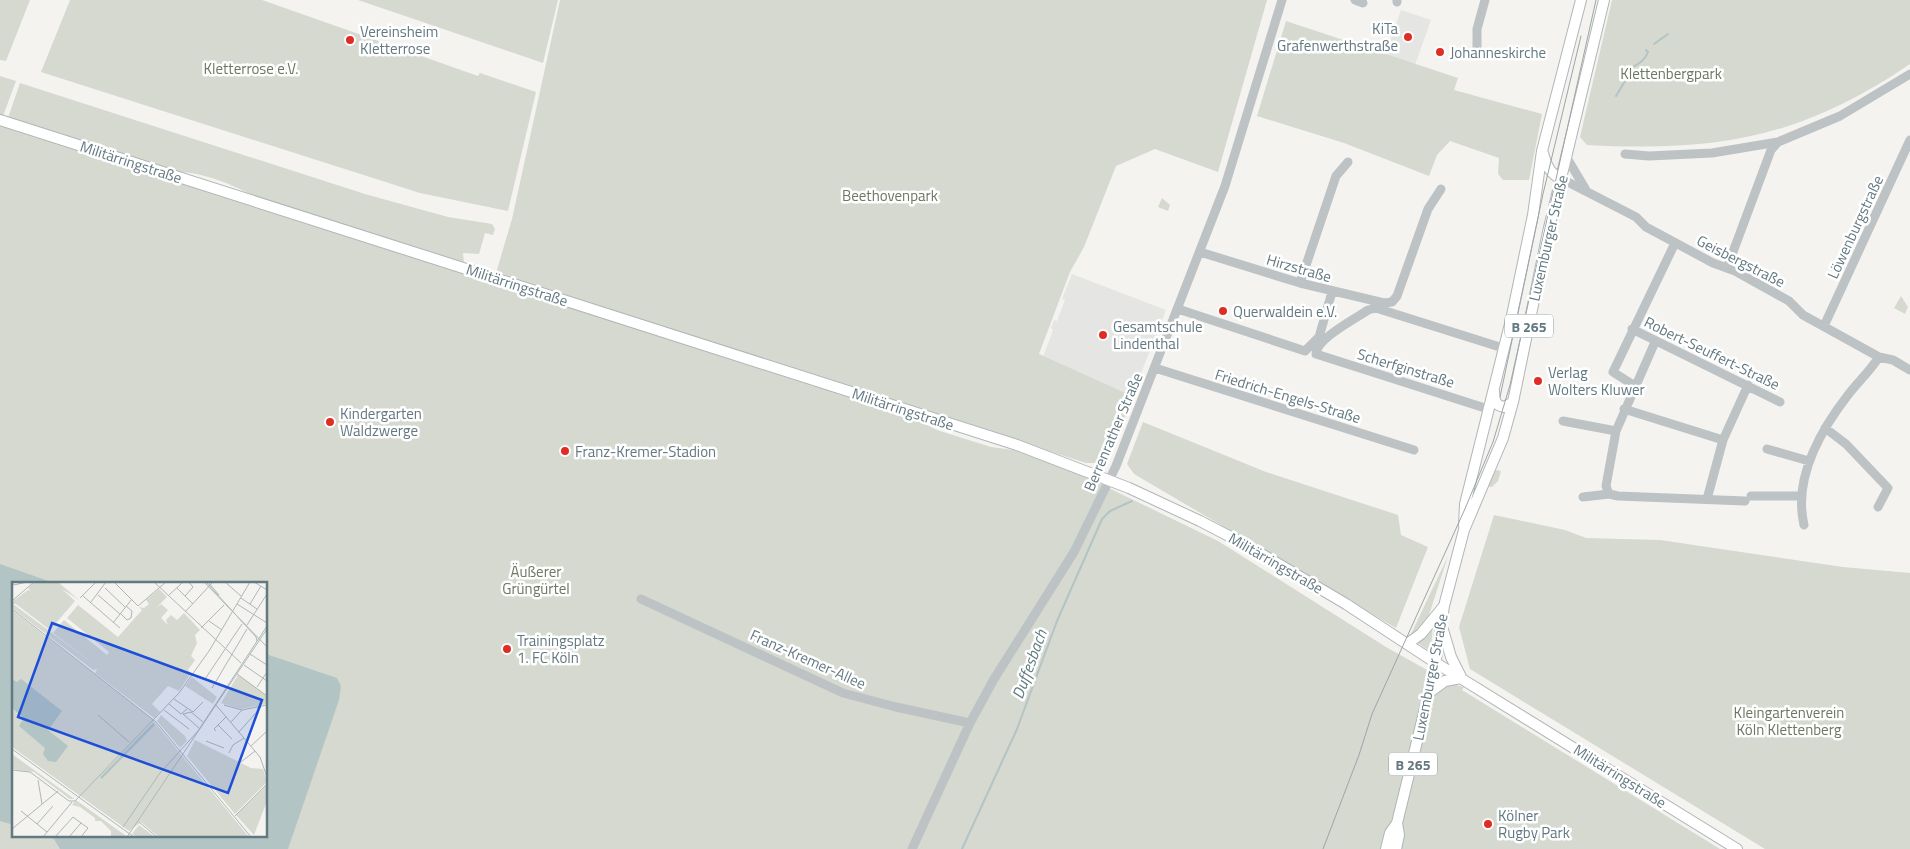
<svg xmlns="http://www.w3.org/2000/svg" width="1910" height="849" viewBox="0 0 1910 849" font-family="'Titillium Web',sans-serif">
	<style>
		.built { fill: #e5e5e4 }
		.green { fill: #d5d9cf; fill-rule: evenodd }
		.water { fill: #b3c4c5 }
		.lines { fill: none; stroke-linecap: round; stroke-linejoin: round }
		.stream { stroke: #b3c4c5; stroke-width: 2 }
		.major-casing { stroke: #b0b6b8; stroke-width: 12 }
		.minor { stroke: #bdc2c4; stroke-width: 9 }
		.major { stroke: #fff; stroke-width: 10 }
		.tram { stroke: #9ca5a8; stroke-width: 1 }
		.poi-dot { fill: #df2c25; stroke: #fff; stroke-width: 2 }
		.labels { text-anchor: middle; dominant-baseline: central; stroke-width: 5; stroke-linejoin: round; paint-order: stroke }
		.shield { fill: #fff; stroke: #92a1a7; stroke-width: 1 }
		.shield-label { font-size: 14px; font-weight: bold; fill: #637981 }
		.poi-label { font-size: 15px; fill: #637981; stroke: #fff; text-anchor: start }
		.park-label { font-size: 15px; fill: #6b7862; stroke: #fff }
		.street-label { font-size: 15px; fill: #637981; stroke: #fff }
		.water-label { font-size: 16px; font-style: italic; fill: #5f7b7f; stroke: #fff }
		.inset-river { fill: none; stroke: #b3c4c5; stroke-width: 2.5 }
		.inset-road { fill: none; stroke: #adb7ba; stroke-width: 1 }
		.view { fill: #1d4ed8; fill-opacity: 0.15; stroke: #1d4ed8; stroke-width: 2.5 }
		.inset-edge { fill: none; stroke: #637981; stroke-width: 2.5 }
	</style>
	<rect width="100%" height="100%" fill="#f4f3f0"/>
	<path class="built" d="M 1401,10 L 1431,20 L 1415,65 L 1385,55 Z
		M 1072,274 L 1166,310 L 1132,396 L 1043,357 L 1053,330 L 1051,328 L 1054,320 L 1057,321 L 1065,300 L 1062,299 Z"/>
	<path class="green" d="M 0,0 L 30,0 L 6,61 L 0,60 Z
		M 70,0 L 262,0 L 478,76 L 480,73 L 536,92 L 508,211 L 420,193 L 41,72 Z
		M 358,0 L 558,0 L 543,63 Z
		M 560,0 L 1267,0 L 1218,172 L 1155,149 L 1116,166 L 1084,247 L 1070,272 L 1039,354 L 1132,396 L 1123,424 L 1107,460 L 1102,463 L 1086,463 L 496,273 L 512,219 Z
		M 1612,0 L 1910,0 L 1910,64 C 1801,138 1717,152 1587,145 L 1580,137 Z
		M 1286,21 L 1458,78 L 1454,90 L 1542,114 L 1529,180 L 1503,180 L 1498,174 L 1499,158 L 1450,141 L 1437,155 L 1429,176 L 1344,143 L 1257,116 Z
		M 0,76 L 16,81 L 3,116 L 0,115 Z
		M 20,83 L 365,194 L 448,217 L 492,224 L 495,229 L 493,235 L 485,233 L 479,254 L 463,253 L 464,263 L 256,197 C 233,185 203,172 178,172 L 8,118 Z
		M 0,125 L 911,417 L 937,430 L 991,447 L 1013,450 L 1084,476 L 1218,541 L 1386,647 L 1452,684 L 1464,687 L 1462,690 L 1720,849 L 0,849 ZM 14,583 L 266,583 L 266,835 L 14,835 Z
		M 1162,198 L 1170,205 L 1168,211 L 1158,207 Z
		M 1901,296 L 1908,307 L 1905,314 L 1894,308 Z
		M 1143,422 L 1266,472 L 1398,515 L 1401,535 L 1428,547 L 1396,628 L 1134,474 L 1127,464 Z
		M 1497,470 L 1501,471 L 1498,481 L 1492,487 L 1486,486 L 1494,471 Z
		M 1494,515 L 1565,530 L 1586,538 L 1660,540 L 1843,567 L 1910,573 L 1910,849 L 1765,849 L 1470,669 L 1459,627 Z
		M 1448,556 L 1429,615 L 1425,624 L 1411,634 Z
		M 1433,622 L 1431,651 L 1429,651 L 1418,643 Z"/>
	<path class="water" d="M 0,564 L 54,583 L 14,583 L 14,825 L 0,821 Z
		M 266,654 L 337,678 L 341,686 L 339,700 L 288,849 L 60,849 L 54,839 L 43,835 L 266,835 Z"/>
	<g class="lines">
		<path class="stream" d="M 1654,44 L 1668,34
			M 1616,96 L 1625,81 L 1624,74 C 1632,65 1644,64 1648,52 L 1646,50
			M 962,849 L 1017,729 L 1057,621 L 1102,519 L 1110,511 L 1132,501"/>
		<defs>
			<path id="major" d="M 0,120 L 1017,445 L 1129,488 L 1200,521 L 1248,546 L 1346,604 L 1436,663 L 1737,849
				M 1543,153 C 1546,164 1550,175 1562,179
				M 1494,391 C 1495,400 1494,405 1504,407 L 1513,402
				M 1464,526 L 1465,504 L 1511,320 L 1533,215 L 1542,151 L 1581,0
				M 1443,630 L 1451,657 L 1461,677
				M 1407,644 L 1421,634 L 1444,606
				M 1430,692 L 1445,681 L 1461,678
				M 1386,849 L 1390,833 L 1397,823
				M 1396,849 L 1399,835 L 1397,823 L 1434,672 L 1444,606 L 1464,530 L 1503,438 L 1513,402 L 1548,232 L 1604,0"/>
		</defs>
		<use href="#major" class="major-casing"/>
		<path class="minor" d="M 1355,0 L 1363,3
			M 1397,2 L 1397,0
			M 1477,49 L 1477,29 L 1485,0
			M 1625,154 L 1649,156 L 1712,153 L 1778,142 L 1840,116 L 1910,74
			M 1567,158 L 1586,190
			M 1562,179 L 1636,217 L 1646,227 L 1713,263 L 1735,271 L 1789,301 L 1803,315 L 1879,357 L 1893,360 L 1910,370
			M 1200,252 L 1300,283 L 1384,303 L 1392,302 L 1397,296 L 1428,209 L 1441,189
			M 1727,268 L 1771,150 L 1778,142
			M 1300,283 L 1336,176 L 1348,162
			M 1178,309 L 1305,351 L 1319,337 L 1332,292
			M 1824,326 L 1910,140
			M 1632,329 L 1780,402
			M 1155,368 L 1414,450
			M 1635,386 L 1613,372 L 1675,243
			M 1488,409 L 1316,354 C 1316,339 1355,319 1368,310 L 1376,308 L 1503,348
			M 1624,409 L 1723,440
			M 1563,421 L 1616,431
			M 1825,428 L 1846,444 L 1888,488 L 1878,507
			M 1767,449 L 1809,461
			M 1609,494 L 1606,486 L 1616,431 L 1655,342
			M 1609,494 L 1618,496 L 1745,501
			M 1751,496 L 1801,496
			M 1583,497 L 1609,494
			M 1707,499 L 1723,440 L 1748,385
			M 1804,525 C 1793,478 1820,431 1848,395 C 1858,382 1870,371 1879,357
			M 641,599 L 843,693 L 896,707 L 970,723
			M 912,849 L 970,723 L 994,679 L 1074,552 L 1116,466 L 1225,186 L 1282,0"/>
		<use href="#major" class="major"/>
		<path class="tram" d="M 1500,397 L 1543,194 L 1581,36
			M 1323,849 L 1359,755 L 1372,714 L 1464,511 L 1493,442 L 1510,385 L 1596,0"/>
	</g>
	<g class="poi-dot">
		<circle cx="1408" cy="37" r="5"/>
		<circle cx="350" cy="40" r="5"/>
		<circle cx="1440" cy="52" r="5"/>
		<circle cx="1223" cy="311" r="5"/>
		<circle cx="1103" cy="335" r="5"/>
		<circle cx="1538" cy="381" r="5"/>
		<circle cx="330" cy="422" r="5"/>
		<circle cx="565" cy="451" r="5"/>
		<circle cx="507" cy="649" r="5"/>
		<circle cx="1488" cy="824" r="5"/>
	</g>
	<g class="labels">
		<g class="shield">
			<rect x="1505" y="314.5" width="48" height="23" rx="4"/>
			<rect x="1389" y="752.5" width="48" height="23" rx="4"/>
		</g>
		<g class="shield-label">
			<text x="1529" y="326">B 265</text>
			<text x="1413" y="764">B 265</text>
		</g>
		<g class="poi-label">
			<text x="1398" y="28" text-anchor="end">KiTa<tspan x="1398" dy="17">Grafenwerthstraße</tspan></text>
			<text x="360" y="31">Vereinsheim<tspan x="360" dy="17">Kletterrose</tspan></text>
			<text x="1450" y="52">Johanneskirche</text>
			<text x="1233" y="311">Querwaldein e.V.</text>
			<text x="1113" y="326">Gesamtschule<tspan x="1113" dy="17">Lindenthal</tspan></text>
			<text x="1548" y="372">Verlag<tspan x="1548" dy="17">Wolters Kluwer</tspan></text>
			<text x="340" y="413">Kindergarten<tspan x="340" dy="17">Waldzwerge</tspan></text>
			<text x="575" y="451">Franz-Kremer-Stadion</text>
			<text x="517" y="640">Trainingsplatz<tspan x="517" dy="17">1. FC Köln</tspan></text>
			<text x="1498" y="815">Kölner<tspan x="1498" dy="17">Rugby Park</tspan></text>
		</g>
		<g class="park-label">
			<text x="251" y="68">Kletterrose e.V.</text>
			<text x="1671" y="73">Klettenbergpark</text>
			<text x="890" y="195">Beethovenpark</text>
			<text x="536" y="571">Äußerer<tspan x="536" dy="17">Grüngürtel</tspan></text>
			<text x="1789" y="712">Kleingartenverein<tspan x="1789" dy="17">Köln Klettenberg</tspan></text>
		</g>
		<g class="street-label">
			<text transform="translate(131 162) rotate(18)">Militärringstraße</text>
			<text transform="translate(1855 227) rotate(-65)">Löwenburgstraße</text>
			<text transform="translate(1548 238) rotate(-77)">Luxemburger Straße</text>
			<text transform="translate(1741 261) rotate(27)">Geisbergstraße</text>
			<text transform="translate(1299 268) rotate(16)">Hirzstraße</text>
			<text transform="translate(517 285) rotate(18)">Militärringstraße</text>
			<text transform="translate(1712 353) rotate(26)">Robert-Seuffert-Straße</text>
			<text transform="translate(1406 368) rotate(17)">Scherfginstraße</text>
			<text transform="translate(1288 396) rotate(17)">Friedrich-Engels-Straße</text>
			<text transform="translate(903 409) rotate(18)">Militärringstraße</text>
			<text transform="translate(1113 432) rotate(-67)">Berrenrather Straße</text>
			<text transform="translate(1276 563) rotate(30)">Militärringstraße</text>
			<text transform="translate(808 659) rotate(24)">Franz-Kremer-Allee</text>
			<text transform="translate(1430 677) rotate(-79)">Luxemburger Straße</text>
			<text transform="translate(1620 776) rotate(32)">Militärringstraße</text>
		</g>
		<g class="water-label">
			<text transform="translate(1029 664) rotate(-70)">Duffesbach</text>
		</g>
	</g>
	<g transform="translate(12 582)">
		<rect width="255" height="255" fill="#f4f3f0"/>
		<path d="M 23,0 L 46,0 L 67,18 L 50,7 L 63,19 L 38,48 L 4,22 L 1,22 L 87,86 L 41,51 L 52,38 L 95,73 L 97,70 L 55,36 L 66,23 L 106,55 L 130,28 L 127,25 L 132,26 L 137,22 L 134,18 L 147,7 L 155,15 L 142,28 L 149,22 L 156,28 L 149,36 L 156,43 L 154,38 L 159,33 L 165,38 L 172,31 L 188,48 L 183,53 L 185,61 L 179,74 L 183,78 L 176,88 L 179,91 L 167,109 L 156,104 L 140,122 L 148,130 L 142,136 L 83,91 L 85,87 L 81,88 L 0,26 L 0,20 L 16,8 L 19,9 L 16,6 ZM 0,28 L 140,137 L 237,255 L 147,255 L 129,240 L 117,249 L 0,165 ZM 226,93 L 255,114 L 255,122 L 229,127 L 209,121 ZM 180,95 L 205,115 L 201,122 L 173,104 ZM 149,133 L 173,154 L 175,159 L 168,166 L 145,139 ZM 183,158 L 239,186 L 251,187 L 255,200 L 223,232 L 175,174 ZM 0,172 L 61,216 L 63,217 L 58,217 L 22,190 L 0,187 ZM 255,203 L 255,219 L 242,253 L 224,233 ZM 64,218 L 114,254 L 114,255 L 99,255 L 99,249 L 89,239 L 83,239 L 83,236 L 68,225 L 60,223 ZM 127,243 L 143,255 L 125,255 L 120,252 Z" fill="#d5d9cf"/>
		<path d="M 0,97 L 5,100 L 9,97 L 50,129 L 36,148 L 56,164 L 44,180 L 36,179 L 31,172 L 33,166 L 7,144 L 12,136 L 0,126 Z" fill="#b3c4c5"/>
		<path class="inset-river" d="M 89,196 L 142,142"/>
		<path class="inset-road" d="M 0,0 L 2,3 L 15,0M 102,0 L 126,24 L 154,0M 142,0 L 229,81M 192,0 L 255,65M 194,0 L 244,55 L 245,59M 196,0 L 207,13M 213,0 L 229,14M 242,0 L 255,8M 93,6 L 113,25M 165,6 L 181,22M 86,13 L 108,32M 71,14 L 108,46M 156,14 L 171,0M 173,14 L 181,5 L 177,0M 68,16 L 84,0M 229,16 L 245,27M 0,19 L 22,0M 79,20 L 94,0M 225,22 L 255,41M 238,22 L 249,4M 0,27 L 144,140 L 239,255M 173,30 L 201,0M 108,31 L 115,38 L 119,36 L 120,29 L 114,24M 197,39 L 210,48M 101,41 L 120,17M 235,43 L 255,12M 189,46 L 212,23M 238,72 L 255,83M 232,83 L 255,99M 225,92 L 255,114M 193,97 L 230,42M 245,105 L 255,90M 200,106 L 235,47M 162,117 L 181,130 L 191,120M 157,122 L 169,132 L 175,127M 204,123 L 248,175 L 255,195M 212,123 L 230,128 L 255,123M 152,128 L 177,147M 86,133 L 117,160M 219,140 L 230,128M 206,143 L 220,157M 187,146 L 171,132 L 179,130 L 191,140M 204,149 L 202,147 L 214,135M 227,150 L 249,125M 194,159 L 212,166M 239,164 L 255,149M 0,167 L 122,255M 217,171 L 221,163 L 232,156M 229,180 L 243,169M 0,188 L 18,190 L 57,219 L 63,219 L 167,111 L 197,69 L 238,0M 26,198 L 30,222M 9,229 L 35,250M 223,234 L 255,202M 127,240 L 145,255M 25,242 L 41,224M 111,245 L 148,191 L 186,149 L 255,44M 0,247 L 46,209M 31,255 L 60,220M 43,255 L 61,235 L 69,241M 57,255 L 69,241 L 76,246 L 69,255M 115,255 L 255,47"/>
		<path class="view" d="M 40,41 L 250,118 L 216,211 L 6,135 Z"/>
		<rect width="255" height="255" class="inset-edge"/>
	</g>
</svg>
